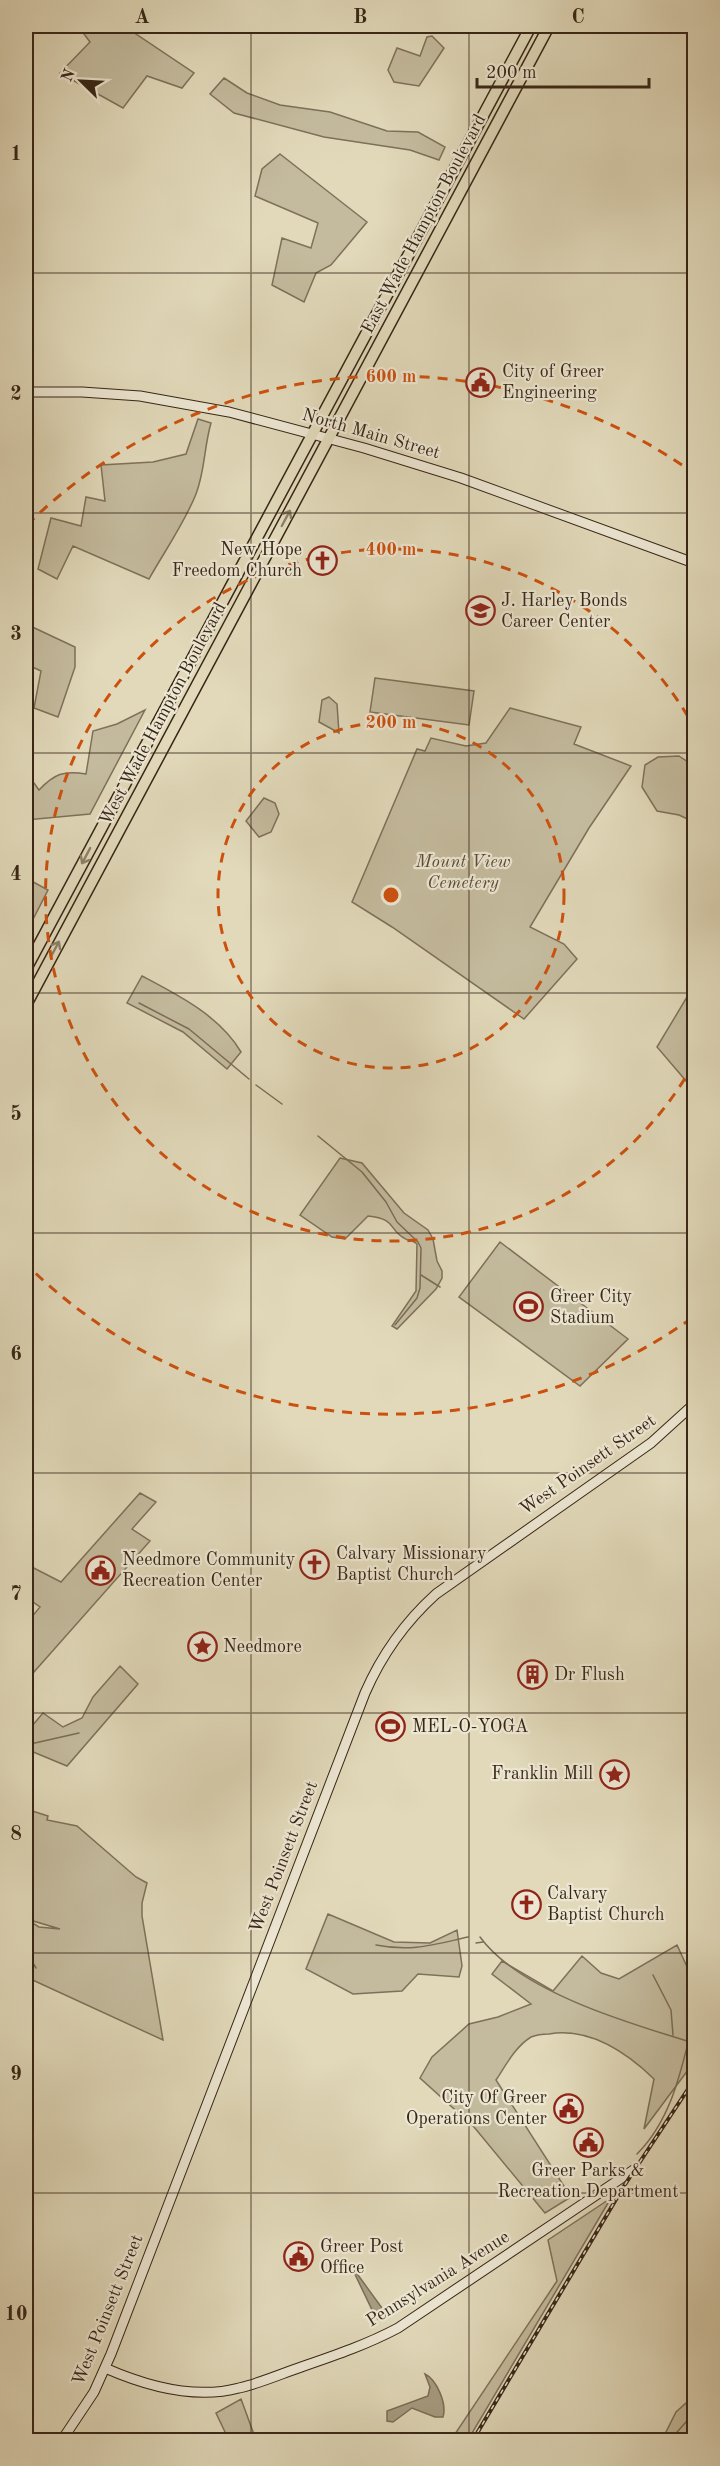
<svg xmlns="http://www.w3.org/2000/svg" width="720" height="2466" viewBox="0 0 720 2466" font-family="'Old Standard TT',serif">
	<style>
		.green { fill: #c4bb9e; stroke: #7e705a; stroke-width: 1.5 }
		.water { fill: #a79c82; stroke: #7a6d57; stroke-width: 1.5 }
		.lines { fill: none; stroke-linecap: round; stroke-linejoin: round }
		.stream { stroke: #7a6d57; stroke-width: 1.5 }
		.secondary-casing { stroke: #372616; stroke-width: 11 }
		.primary-casing { stroke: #372616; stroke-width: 13 }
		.secondary { stroke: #ece6d2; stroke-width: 9 }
		.primary { stroke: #e1d9ba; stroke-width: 10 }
		.rail-casing { stroke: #372616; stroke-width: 4 }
		.rail { stroke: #ece6d2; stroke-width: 1.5; stroke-dasharray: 4.5; stroke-linecap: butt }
		.oneway { stroke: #8c8068 }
		.grid { fill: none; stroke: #372616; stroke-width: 1.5; stroke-opacity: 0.55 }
		.ring { fill: none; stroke: #cd510e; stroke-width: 3; stroke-dasharray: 10 8 }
		.labels { text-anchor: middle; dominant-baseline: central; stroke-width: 4.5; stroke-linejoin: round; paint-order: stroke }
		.street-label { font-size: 18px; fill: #372616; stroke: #ece6d2 }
		.poi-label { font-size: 18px; fill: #372616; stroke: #ece6d2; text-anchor: start }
		.park-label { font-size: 18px; font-style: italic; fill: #5a4b38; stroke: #ece6d2 }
		.centre { fill: #cd510e; stroke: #ece6d2; stroke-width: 3 }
		.ring-label { font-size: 18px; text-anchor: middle; font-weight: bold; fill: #cd510e; stroke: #ece6d2; stroke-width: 4.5; stroke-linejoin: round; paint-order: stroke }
		.neatline { fill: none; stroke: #372616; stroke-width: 2 }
		.grid-label { font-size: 20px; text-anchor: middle; font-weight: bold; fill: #372616 }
	</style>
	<rect width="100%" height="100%" fill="#e1d9ba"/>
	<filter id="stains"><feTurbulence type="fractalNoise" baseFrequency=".00333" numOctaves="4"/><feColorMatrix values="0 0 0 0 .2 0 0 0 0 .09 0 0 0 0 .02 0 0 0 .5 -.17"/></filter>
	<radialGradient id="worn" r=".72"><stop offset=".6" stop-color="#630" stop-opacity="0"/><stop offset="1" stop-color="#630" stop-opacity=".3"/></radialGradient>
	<path class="green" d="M 78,26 L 124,26 L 194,73 L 182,88 L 147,76 L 123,108 L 60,73 L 90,42 Z
		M 432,36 L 444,48 L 419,86 L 394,82 L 388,70 L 397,48 L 420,56 L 427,37 Z
		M 224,78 L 247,93 L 280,105 L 330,112 L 387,131 L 418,132 L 445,147 L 439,160 L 410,150 L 324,137 L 234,113 L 210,94 Z
		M 280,154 L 367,222 L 331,265 L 316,273 L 304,302 L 272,285 L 282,238 L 311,248 L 318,223 L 255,196 L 262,169 Z
		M 198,419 L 211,423 C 204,447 205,471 196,494 C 184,524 164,552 149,579 L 73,546 L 57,579 L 38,569 L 51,518 L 81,526 L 86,497 L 105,501 L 101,465 L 153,462 L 186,454 Z
		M 26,624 L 75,647 L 75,667 L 58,717 L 34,708 L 41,671 L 26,664 Z
		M 375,678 L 474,691 L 469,725 L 370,712 Z
		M 329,697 L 337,704 L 339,733 L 319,722 L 322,700 Z
		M 510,708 L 581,727 L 574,744 L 631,766 L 589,828 L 530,927 L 564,944 L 577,959 L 524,1019 L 392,927 L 352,902 L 417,749 L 425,751 L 431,738 L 466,746 L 486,743 Z
		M 145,710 L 90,814 L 26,820 L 26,772 L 39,790 C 54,774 64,770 86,774 L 93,731 L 117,724 Z
		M 679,756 L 694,766 L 694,822 L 679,815 L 657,811 L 642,787 L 645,765 L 658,757 Z
		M 264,798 L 275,803 L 279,814 L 271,832 L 259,837 L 246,821 Z
		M 26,878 L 48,890 L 26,933 Z
		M 142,976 C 178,995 220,1016 241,1052 L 227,1069 L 183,1032 L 127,1003 Z
		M 687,997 L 694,1003 L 694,1073 L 687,1082 L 657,1047 Z
		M 340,1158 L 362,1163 L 404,1213 L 428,1230 L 433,1239 L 437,1261 L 442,1271 L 442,1278 L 436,1289 L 397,1329 L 392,1326 L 416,1291 L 417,1244 C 412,1239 409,1242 404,1238 C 388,1229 397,1219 368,1216 L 345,1239 L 332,1237 L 300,1215 Z
		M 500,1242 L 628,1339 L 580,1386 L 459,1297 Z
		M 140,1493 L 156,1502 L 132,1529 L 150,1541 L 26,1681 L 26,1624 L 40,1607 L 26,1597 L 26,1564 L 61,1582 Z
		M 120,1666 L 138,1684 L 67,1766 L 26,1749 L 26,1733 L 43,1713 L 63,1727 L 82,1718 L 93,1697 Z
		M 26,1809 L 48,1816 L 47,1820 L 77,1826 L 136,1877 L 147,1883 L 142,1903 L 142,1916 L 163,2040 L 26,1977 L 26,1919 L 39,1927 L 60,1929 L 30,1920 L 26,1915 Z
		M 328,1914 L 394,1942 L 430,1943 L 457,1930 L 462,1966 L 459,1977 L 418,1974 L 402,1991 L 353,1994 L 306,1969 Z
		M 677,1945 L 694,1982 L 694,2062 L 644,2129 L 654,2079 C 626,2052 590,2027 549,2034 C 543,2034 536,2035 531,2037 C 515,2047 506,2065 496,2080 L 571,2197 L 545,2213 L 474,2127 L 420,2078 L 432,2057 L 469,2024 L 498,2017 L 531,2004 L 492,1974 L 502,1961 L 553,1991 L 582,1956 L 601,1973 L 619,1979 Z
		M 611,2198 L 468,2440 L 451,2440 L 557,2281 L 548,2240 Z
		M 694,2396 L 694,2440 L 662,2440 L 676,2412 Z
		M 241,2399 L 256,2440 L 222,2440 L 225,2432 L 216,2413 Z"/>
	<path class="water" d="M 350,2264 L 382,2308 L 383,2318 L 378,2319 L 375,2316 Z
		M 425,2374 C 437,2380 447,2404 443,2417 L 435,2417 L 412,2408 L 393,2422 L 387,2421 L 387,2411 L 428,2396 L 430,2387 Z"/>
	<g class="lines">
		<path class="stream" d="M 26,887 L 26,908
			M 139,1003 L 189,1029 L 249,1079
			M 256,1085 L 282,1104
			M 318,1136 L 362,1172 L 386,1202 L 397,1222 L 418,1242 L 421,1248 L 420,1288 L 417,1298 L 395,1325
			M 421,1275 L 440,1287
			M 26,1745 L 79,1733
			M 480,1937 C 520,1992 631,2024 694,2043
			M 476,1943 L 483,1942
			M 376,1945 C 412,1952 432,1945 468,1937
			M 26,1952 L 36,1968
			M 653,1975 L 671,2010 L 673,2035
			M 637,2154 C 673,2118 682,2066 694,2019
			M 670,2440 L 694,2413"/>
		<defs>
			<path id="secondary" d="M 26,392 L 82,392 L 140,396 L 229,412 L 364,448 L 461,478 L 694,563
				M 105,2368 C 146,2386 194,2400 239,2388 C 261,2383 283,2373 304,2366 C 336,2355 368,2344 398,2328 L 635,2169
				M 62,2440 L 94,2392 L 111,2354 L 365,1693 C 382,1654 405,1622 436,1594 L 651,1443 L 694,1404"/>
			<path id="primary" d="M 26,969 L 531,26
				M 26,1005 L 549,26"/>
		</defs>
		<use href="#secondary" class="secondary-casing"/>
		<use href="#primary" class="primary-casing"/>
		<use href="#secondary" class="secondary"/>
		<use href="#primary" class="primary"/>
		<defs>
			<path id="rail" d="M 473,2440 L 624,2186 L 694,2080"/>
		</defs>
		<use href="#rail" class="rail-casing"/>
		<use href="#rail" class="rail"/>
	</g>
	<defs><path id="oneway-shaft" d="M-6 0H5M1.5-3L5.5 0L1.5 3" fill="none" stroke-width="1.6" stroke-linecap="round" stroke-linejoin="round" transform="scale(1.5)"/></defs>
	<g class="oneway">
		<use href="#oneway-shaft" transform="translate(286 518) rotate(-62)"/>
		<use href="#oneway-shaft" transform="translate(86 856) rotate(118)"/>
		<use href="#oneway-shaft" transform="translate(55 949) rotate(-62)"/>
	</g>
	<path class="grid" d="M 251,26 L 251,2440M 469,26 L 469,2440M 26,273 L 694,273M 26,513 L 694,513M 26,753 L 694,753M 26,993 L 694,993M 26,1233 L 694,1233M 26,1473 L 694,1473M 26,1713 L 694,1713M 26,1953 L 694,1953M 26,2193 L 694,2193"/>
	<g class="ring">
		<circle cx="391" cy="895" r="173"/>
		<path d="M694 1063A346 346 0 1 1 694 727"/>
		<path d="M692 1318A519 519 0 0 1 27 1265M27 525A519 519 0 0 1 692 472"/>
	</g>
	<defs>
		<symbol id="civic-ring" viewBox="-11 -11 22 22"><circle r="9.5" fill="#ece6d2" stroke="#8f2418" stroke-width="1.5"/><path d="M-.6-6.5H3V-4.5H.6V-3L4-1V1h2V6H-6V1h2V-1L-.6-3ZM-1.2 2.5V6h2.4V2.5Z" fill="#8f2418"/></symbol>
		<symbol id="church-ring" viewBox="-11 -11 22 22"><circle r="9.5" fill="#ece6d2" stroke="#8f2418" stroke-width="1.5"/><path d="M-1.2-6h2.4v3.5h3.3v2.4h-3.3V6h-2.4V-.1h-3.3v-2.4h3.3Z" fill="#8f2418"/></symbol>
		<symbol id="school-ring" viewBox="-11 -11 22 22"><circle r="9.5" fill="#ece6d2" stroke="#8f2418" stroke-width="1.5"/><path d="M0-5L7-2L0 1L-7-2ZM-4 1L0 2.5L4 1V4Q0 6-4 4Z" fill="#8f2418"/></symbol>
		<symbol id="stadium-ring" viewBox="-11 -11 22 22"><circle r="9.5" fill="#ece6d2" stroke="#8f2418" stroke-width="1.5"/><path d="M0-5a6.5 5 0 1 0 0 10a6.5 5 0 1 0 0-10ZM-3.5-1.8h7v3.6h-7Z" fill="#8f2418"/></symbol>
		<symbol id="sight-ring" viewBox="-11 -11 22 22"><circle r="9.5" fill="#ece6d2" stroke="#8f2418" stroke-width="1.5"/><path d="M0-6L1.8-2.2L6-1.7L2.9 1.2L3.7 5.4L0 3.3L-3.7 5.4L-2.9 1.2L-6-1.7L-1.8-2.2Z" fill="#8f2418"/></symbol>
		<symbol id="building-ring" viewBox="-11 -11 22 22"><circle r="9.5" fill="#ece6d2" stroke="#8f2418" stroke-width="1.5"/><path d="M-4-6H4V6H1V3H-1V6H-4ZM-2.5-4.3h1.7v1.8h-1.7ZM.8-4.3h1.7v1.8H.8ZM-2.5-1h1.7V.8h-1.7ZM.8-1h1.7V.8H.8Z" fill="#8f2418"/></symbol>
	</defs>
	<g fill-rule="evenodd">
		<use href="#civic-ring" x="464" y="366" width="33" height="33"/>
		<use href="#church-ring" x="306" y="544" width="33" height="33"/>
		<use href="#school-ring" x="464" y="594" width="33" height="33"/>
		<use href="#stadium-ring" x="512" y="1290" width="33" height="33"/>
		<use href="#church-ring" x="298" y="1548" width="33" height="33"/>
		<use href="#civic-ring" x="84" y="1554" width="33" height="33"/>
		<use href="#sight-ring" x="186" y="1630" width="33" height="33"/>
		<use href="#building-ring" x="516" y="1658" width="33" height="33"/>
		<use href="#stadium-ring" x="374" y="1710" width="33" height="33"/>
		<use href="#sight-ring" x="598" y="1758" width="33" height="33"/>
		<use href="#church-ring" x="510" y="1888" width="33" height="33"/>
		<use href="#civic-ring" x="552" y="2092" width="33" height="33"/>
		<use href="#civic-ring" x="572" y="2126" width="33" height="33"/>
		<use href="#civic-ring" x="282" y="2240" width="33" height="33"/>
	</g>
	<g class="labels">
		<g class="street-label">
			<text transform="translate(424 224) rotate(-62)">East Wade Hampton Boulevard</text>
			<text transform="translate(371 434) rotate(16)">North Main Street</text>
			<text transform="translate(163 714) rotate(-62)">West Wade Hampton Boulevard</text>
			<text transform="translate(588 1465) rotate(-35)">West Poinsett Street</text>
			<text transform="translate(284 1857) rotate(-69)">West Poinsett Street</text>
			<text transform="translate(438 2279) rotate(-32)">Pennsylvania Avenue</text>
			<text transform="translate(108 2310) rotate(-68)">West Poinsett Street</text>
		</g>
		<g class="poi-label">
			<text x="502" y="372">City of Greer<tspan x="502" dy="21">Engineering</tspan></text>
			<text x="302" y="550" text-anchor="end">New Hope<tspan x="302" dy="21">Freedom Church</tspan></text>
			<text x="501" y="601">J. Harley Bonds<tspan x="501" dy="21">Career Center</tspan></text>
			<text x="550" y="1297">Greer City<tspan x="550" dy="21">Stadium</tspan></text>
			<text x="336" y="1554">Calvary Missionary<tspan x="336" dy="21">Baptist Church</tspan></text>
			<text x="122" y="1560">Needmore Community<tspan x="122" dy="21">Recreation Center</tspan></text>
			<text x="223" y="1647">Needmore</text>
			<text x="554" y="1675">Dr Flush</text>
			<text x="412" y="1727">MEL-O-YOGA</text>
			<text x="593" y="1774" text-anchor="end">Franklin Mill</text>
			<text x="547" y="1894">Calvary<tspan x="547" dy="21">Baptist Church</tspan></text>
			<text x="547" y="2098" text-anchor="end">City Of Greer<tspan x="547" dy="21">Operations Center</tspan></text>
			<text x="588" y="2171" text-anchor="middle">Greer Parks &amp;<tspan x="588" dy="21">Recreation Department</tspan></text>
			<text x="320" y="2247">Greer Post<tspan x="320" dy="21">Office</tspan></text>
		</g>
		<g class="park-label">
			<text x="463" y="862">Mount View<tspan x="463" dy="21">Cemetery</tspan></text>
		</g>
	</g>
	<circle cx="391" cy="895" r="9" class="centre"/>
	<g class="ring-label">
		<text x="391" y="382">600 m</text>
		<text x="391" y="555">400 m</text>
		<text x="391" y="728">200 m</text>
	</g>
	<rect width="720" height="2466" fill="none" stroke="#e1d9ba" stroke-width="66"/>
	<g transform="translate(81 81) rotate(294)" stroke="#ece6d2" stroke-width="4.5" paint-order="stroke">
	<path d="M0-4.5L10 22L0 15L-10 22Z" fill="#372616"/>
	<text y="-9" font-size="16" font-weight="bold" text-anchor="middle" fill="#372616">N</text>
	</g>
	<path d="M477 78v9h172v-9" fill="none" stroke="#372616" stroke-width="3"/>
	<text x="486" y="78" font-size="18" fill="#372616" stroke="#ece6d2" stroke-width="4.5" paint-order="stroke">200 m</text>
	<rect x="33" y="33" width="654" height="2400" class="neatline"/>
	<g class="grid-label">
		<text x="142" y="23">A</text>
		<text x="360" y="23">B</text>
		<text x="578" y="23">C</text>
		<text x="16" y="160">1</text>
		<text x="16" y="400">2</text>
		<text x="16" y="640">3</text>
		<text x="16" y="880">4</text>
		<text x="16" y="1120">5</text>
		<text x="16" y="1360">6</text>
		<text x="16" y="1600">7</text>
		<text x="16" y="1840">8</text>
		<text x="16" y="2080">9</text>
		<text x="16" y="2320">10</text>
	</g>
	<rect width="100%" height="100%" filter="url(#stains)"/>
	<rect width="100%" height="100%" fill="url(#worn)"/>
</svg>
